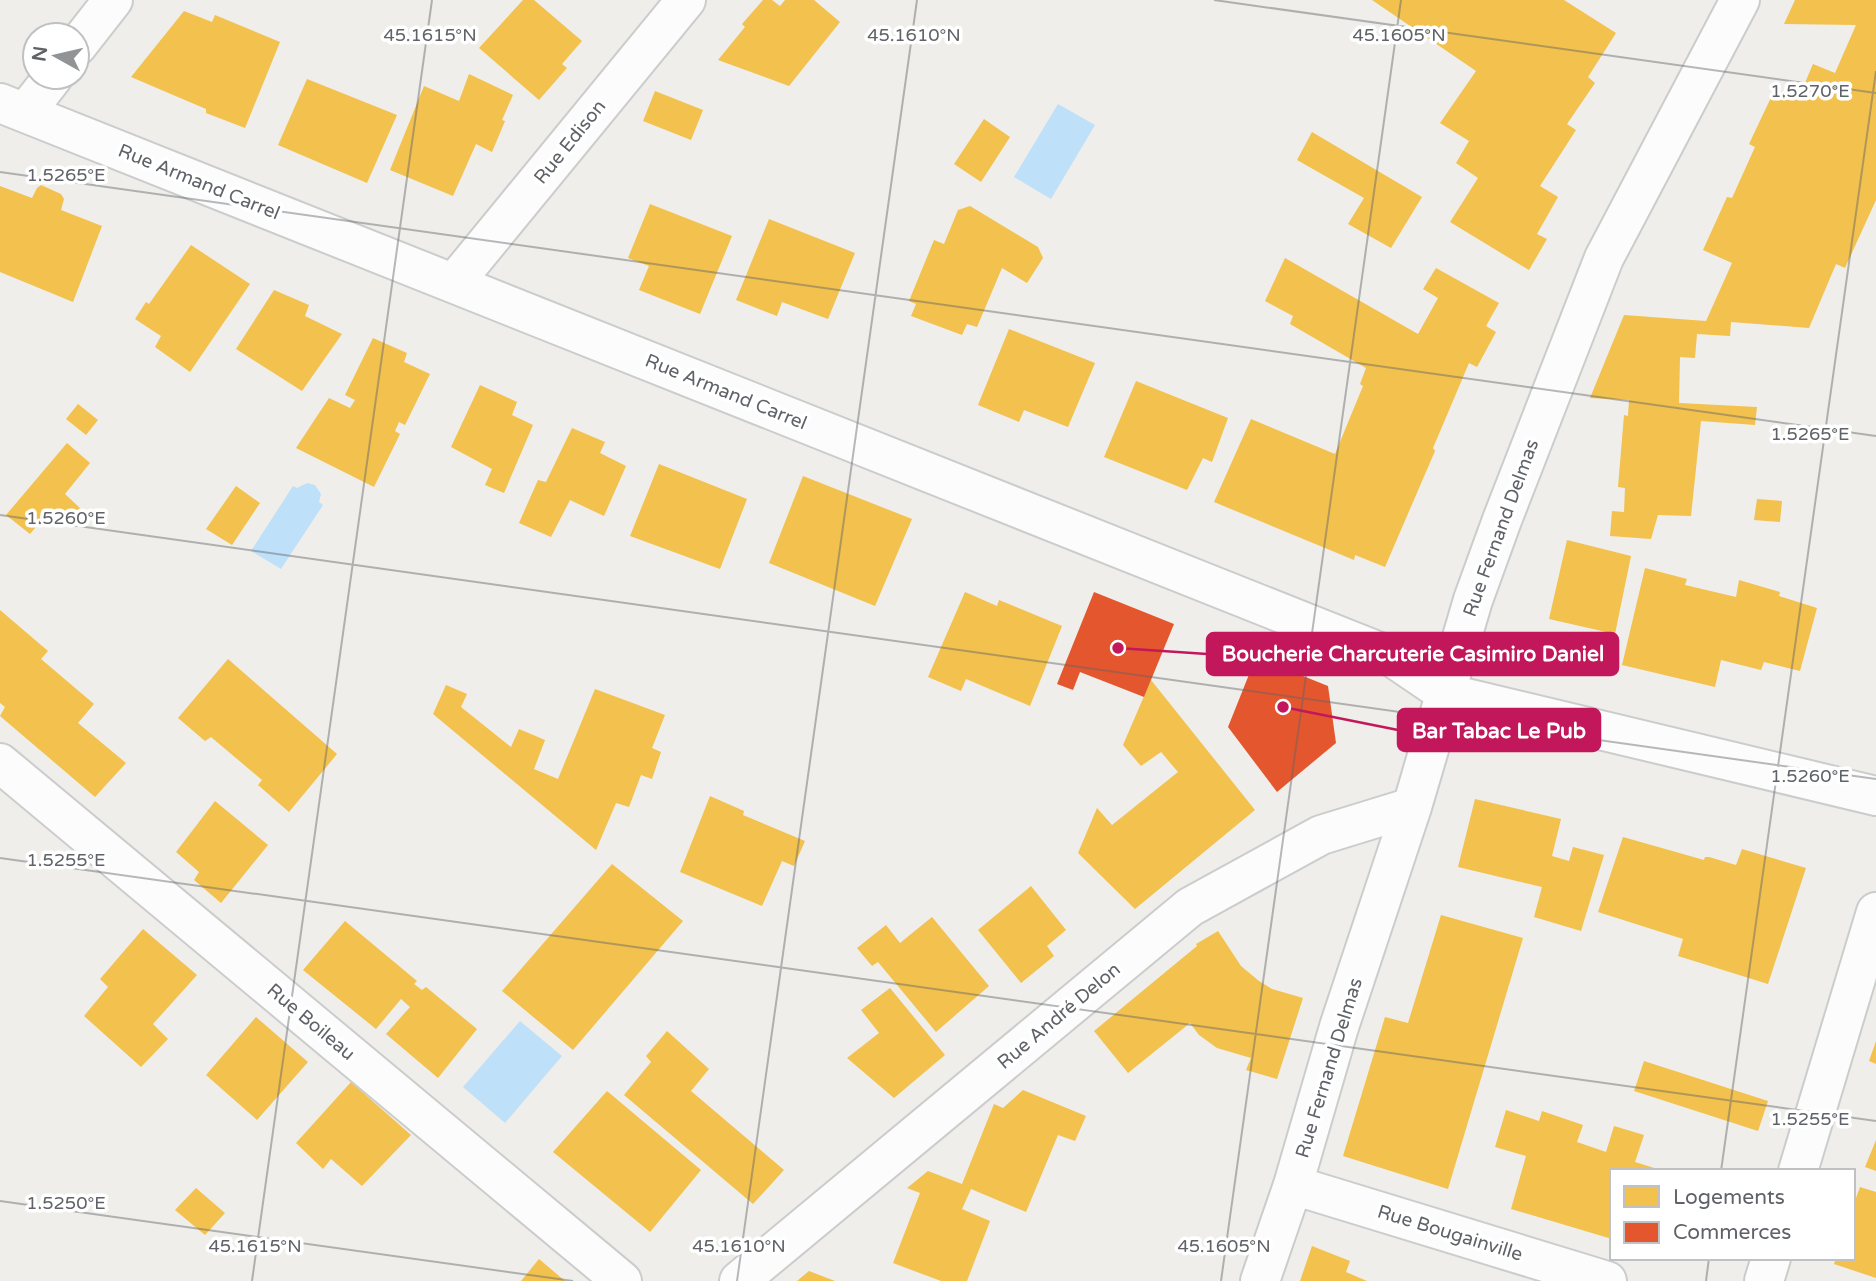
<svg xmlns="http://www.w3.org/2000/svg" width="1876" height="1281" viewBox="0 0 1876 1281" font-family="'Varela Round',sans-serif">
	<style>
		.water { fill: #bfe0f9 }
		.homes { fill: #f2c14e }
		.shops { fill: #e4572e }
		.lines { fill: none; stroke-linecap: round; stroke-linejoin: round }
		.minor-casing { stroke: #cbcccc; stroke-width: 42 }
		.minor { stroke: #fdfcfc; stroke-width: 38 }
		.ticks { fill: none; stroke: #5f6368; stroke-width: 2; stroke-opacity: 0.45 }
		.labels { text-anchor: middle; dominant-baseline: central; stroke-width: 7; stroke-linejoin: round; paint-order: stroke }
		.street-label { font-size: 19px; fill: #5f6368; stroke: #fff }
		.ticks-label { font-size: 18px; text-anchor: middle; fill: #5f6368; stroke: #fff; stroke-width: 7; stroke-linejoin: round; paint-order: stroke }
		.leader { fill: none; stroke: #c2185b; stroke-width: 2.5 }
		.callout-dot { fill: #c2185b; stroke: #fff; stroke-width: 2.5 }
		.callout { fill: #c2185b; stroke: #c2185b; stroke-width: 2.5 }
		.callout-label { font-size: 21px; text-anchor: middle; font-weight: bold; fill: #fff }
	</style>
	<rect width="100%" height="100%" fill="#efeeea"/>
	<path class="water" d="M 1058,104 L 1095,125 L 1051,199 L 1014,177 Z
		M 307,483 L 315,485 L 321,494 L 319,502 L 323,505 L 281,569 L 251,551 L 293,486 L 297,488 Z
		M 520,1021 L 562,1056 L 505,1123 L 463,1087 Z"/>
	<path class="homes" d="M 523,0 L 534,0 L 582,41 L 562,64 L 567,68 L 539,100 L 479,48 Z
		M 763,0 L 772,0 L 780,6 L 785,0 L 814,0 L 840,22 L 789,86 L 718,60 L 745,27 L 742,24 Z
		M 1372,0 L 1564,0 L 1616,33 L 1588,77 L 1595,83 L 1567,124 L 1576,130 L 1540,186 L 1558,197 L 1537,234 L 1547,239 L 1529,270 L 1450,222 L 1478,178 L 1456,163 L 1469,141 L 1440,123 L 1476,71 Z
		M 1795,0 L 1876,0 L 1876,200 L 1845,268 L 1836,264 L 1809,328 L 1731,322 L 1730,336 L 1697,334 L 1695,358 L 1680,357 L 1679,403 L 1757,407 L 1755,425 L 1701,421 L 1691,516 L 1658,515 L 1651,539 L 1610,536 L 1612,511 L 1624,512 L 1625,488 L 1618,487 L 1624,415 L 1628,416 L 1629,400 L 1590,398 L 1624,315 L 1706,321 L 1732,263 L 1703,250 L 1727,197 L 1732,198 L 1755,147 L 1749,144 L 1775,89 L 1798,99 L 1813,64 L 1835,73 L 1856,25 L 1784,24 Z
		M 184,11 L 212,22 L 215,15 L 280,42 L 245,128 L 206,113 L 206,109 L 131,77 Z
		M 469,74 L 513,95 L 502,120 L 505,121 L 492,152 L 476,144 L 453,196 L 390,170 L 424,86 L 459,101 Z
		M 307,79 L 397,115 L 367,183 L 278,145 Z
		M 655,91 L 703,110 L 691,140 L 643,121 Z
		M 984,119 L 1010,137 L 981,182 L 954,164 Z
		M 1312,132 L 1422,197 L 1391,248 L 1348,224 L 1364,198 L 1297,160 Z
		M 41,185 L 61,194 L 64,199 L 61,210 L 102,226 L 73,302 L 0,272 L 0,186 L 32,198 L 37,188 Z
		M 650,204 L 732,236 L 700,314 L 639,290 L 649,266 L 628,258 Z
		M 970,206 L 1038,247 L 1043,258 L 1027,283 L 1002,268 L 977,327 L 967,324 L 962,335 L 911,316 L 916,304 L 909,301 L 934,240 L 944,244 L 958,210 Z
		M 769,219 L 855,253 L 828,319 L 782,302 L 777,316 L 736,300 Z
		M 191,245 L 250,284 L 190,372 L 155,347 L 161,336 L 135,319 L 146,302 L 149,304 Z
		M 1285,258 L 1418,334 L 1438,298 L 1423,289 L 1436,268 L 1499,303 L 1486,326 L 1496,332 L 1477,367 L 1469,363 L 1433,448 L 1435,451 L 1385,567 L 1355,555 L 1354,560 L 1214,502 L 1251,419 L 1335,454 L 1363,386 L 1360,384 L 1366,368 L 1290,324 L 1293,316 L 1265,301 Z
		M 274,290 L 309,305 L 305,316 L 342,334 L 302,391 L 236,349 Z
		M 1009,329 L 1095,363 L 1068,427 L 1024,410 L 1019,422 L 978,405 Z
		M 373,338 L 407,353 L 404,362 L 430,374 L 405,425 L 399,422 L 395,431 L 400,434 L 374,487 L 296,448 L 329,398 L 350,408 L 355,400 L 345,395 Z
		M 1136,381 L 1228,418 L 1212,462 L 1203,458 L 1187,490 L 1104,457 Z
		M 480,385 L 517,402 L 512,415 L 533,425 L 504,493 L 485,485 L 492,469 L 451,447 Z
		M 78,404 L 98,420 L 86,435 L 66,419 Z
		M 572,428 L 605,442 L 600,453 L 626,466 L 604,516 L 570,500 L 551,537 L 519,523 L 538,480 L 546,482 Z
		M 67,443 L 90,463 L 65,494 L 82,510 L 67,526 L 49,511 L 30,534 L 6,515 Z
		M 659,464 L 747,499 L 720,569 L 630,536 Z
		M 803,476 L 912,519 L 875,606 L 769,563 Z
		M 236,486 L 260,503 L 232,545 L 206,529 Z
		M 1757,499 L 1782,501 L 1780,522 L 1754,520 Z
		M 1567,540 L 1631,556 L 1615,634 L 1549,619 Z
		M 1645,568 L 1687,579 L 1685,585 L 1736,597 L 1739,580 L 1780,592 L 1779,596 L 1817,608 L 1800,671 L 1764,662 L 1761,670 L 1721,660 L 1715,687 L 1622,665 Z
		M 965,592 L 997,606 L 999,600 L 1062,626 L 1030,706 L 966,679 L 961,691 L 928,677 Z
		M 0,610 L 48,651 L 41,659 L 94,704 L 78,723 L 126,763 L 95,797 L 0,716 L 5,707 L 0,703 Z
		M 228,659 L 337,754 L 289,812 L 258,785 L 262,780 L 211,737 L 205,741 L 178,718 Z
		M 1151,680 L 1255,810 L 1135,909 L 1078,853 L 1097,808 L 1112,825 L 1178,772 L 1161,752 L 1141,766 L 1123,745 Z
		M 446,685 L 467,694 L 461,707 L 511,747 L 519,729 L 545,740 L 534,769 L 558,779 L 595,689 L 665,715 L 652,748 L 661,752 L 652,779 L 641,775 L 629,807 L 616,803 L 596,850 L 433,714 Z
		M 710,796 L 744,811 L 743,815 L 805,841 L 794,866 L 782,861 L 762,906 L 680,872 Z
		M 1475,799 L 1561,819 L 1552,856 L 1569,861 L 1573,847 L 1604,855 L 1581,931 L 1534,917 L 1542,887 L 1458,867 Z
		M 215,801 L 268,845 L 221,903 L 194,880 L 199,872 L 176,852 Z
		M 1623,837 L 1704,860 L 1705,857 L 1709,857 L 1736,865 L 1742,849 L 1806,868 L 1768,984 L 1678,956 L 1683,939 L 1598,912 Z
		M 612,864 L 683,921 L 573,1050 L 502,991 Z
		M 1031,886 L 1066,930 L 1047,946 L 1054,956 L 1021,983 L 978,930 Z
		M 1441,915 L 1523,938 L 1448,1189 L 1343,1156 L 1385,1017 L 1408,1023 Z
		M 932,917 L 989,986 L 936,1032 L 878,962 L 872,966 L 857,948 L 886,925 L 900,943 Z
		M 345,921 L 417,981 L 414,984 L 422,990 L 426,987 L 477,1029 L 438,1078 L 386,1034 L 410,1007 L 401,999 L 376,1029 L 303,970 Z
		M 143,929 L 197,975 L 153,1024 L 168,1039 L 141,1067 L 84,1016 L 108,987 L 100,979 Z
		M 1218,931 L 1241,966 L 1259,981 L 1272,989 L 1303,998 L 1277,1079 L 1246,1070 L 1251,1058 L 1217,1048 L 1199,1035 L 1190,1023 L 1128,1073 L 1094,1031 L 1197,946 L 1196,944 Z
		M 890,988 L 945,1055 L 894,1098 L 847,1058 L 879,1033 L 861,1010 Z
		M 256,1017 L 308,1062 L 257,1120 L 206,1075 Z
		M 667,1031 L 709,1069 L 691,1091 L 784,1170 L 753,1204 L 624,1095 L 651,1062 L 646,1056 Z
		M 1876,1041 L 1876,1064 L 1869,1061 Z
		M 1644,1061 L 1768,1101 L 1758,1131 L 1634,1091 Z
		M 351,1082 L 411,1135 L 362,1186 L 331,1159 L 323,1169 L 296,1143 Z
		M 1023,1090 L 1086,1116 L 1075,1141 L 1058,1135 L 1026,1212 L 971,1189 L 962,1209 L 990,1221 L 967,1281 L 941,1281 L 893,1263 L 920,1193 L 907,1188 L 928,1171 L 962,1184 L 994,1104 L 1003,1108 Z
		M 607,1091 L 701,1170 L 650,1232 L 553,1152 Z
		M 1506,1110 L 1539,1121 L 1542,1111 L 1583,1125 L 1577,1142 L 1606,1152 L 1614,1126 L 1644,1135 L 1635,1162 L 1664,1171 L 1612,1171 L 1612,1239 L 1511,1209 L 1526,1156 L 1495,1147 Z
		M 1876,1140 L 1876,1171 L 1865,1167 Z
		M 1860,1187 L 1876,1192 L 1876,1278 L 1834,1264 L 1836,1258 L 1853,1258 L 1853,1206 Z
		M 196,1188 L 225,1213 L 205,1235 L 175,1210 Z
		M 1312,1246 L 1350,1261 L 1346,1272 L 1367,1281 L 1300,1281 Z
		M 539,1259 L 565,1281 L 521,1281 Z
		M 809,1271 L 835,1281 L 797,1281 Z"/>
	<path class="shops" d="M 1094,592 L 1174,624 L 1144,697 L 1080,672 L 1073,690 L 1057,684 Z
		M 1256,657 L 1328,686 L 1336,743 L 1277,792 L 1228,727 Z"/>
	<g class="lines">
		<defs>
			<path id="minor" d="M 77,46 L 113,0
				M 0,103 L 1392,657 L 1445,693 L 1876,796
				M 25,113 L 53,77
				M 454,283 L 686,0
				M 0,763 L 622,1281
				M 1798,1171 L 1876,912
				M 1293,1185 L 1607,1281
				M 739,1281 L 1190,907 L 1321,835 L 1412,807
				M 1260,1281 L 1293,1185 L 1339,1027 L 1412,807 L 1473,600 L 1502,520 L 1604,258 L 1740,0
				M 1764,1281 L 1771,1258"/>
		</defs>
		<use href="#minor" class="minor-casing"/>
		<use href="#minor" class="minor"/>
	</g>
	<path class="ticks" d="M 1214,0 L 1876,93M 0,172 L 1876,436M 0,515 L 1876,779M 0,858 L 1876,1121M 1721,1171 L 1876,71M 0,1201 L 573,1281M 252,1281 L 432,0M 737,1281 L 917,0M 1221,1281 L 1401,0M 1706,1281 L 1709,1258"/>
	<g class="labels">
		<g class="street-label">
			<text transform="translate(570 142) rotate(-51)">Rue Edison</text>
			<text transform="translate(199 182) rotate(22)">Rue Armand Carrel</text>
			<text transform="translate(726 392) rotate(22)">Rue Armand Carrel</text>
			<text transform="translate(1501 528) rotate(-70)">Rue Fernand Delmas</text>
			<text transform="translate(1059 1016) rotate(-40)">Rue André Delon</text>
			<text transform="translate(311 1022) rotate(40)">Rue Boileau</text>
			<text transform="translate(1329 1068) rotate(-73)">Rue Fernand Delmas</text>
			<text transform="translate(1450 1233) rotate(17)">Rue Bougainville</text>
		</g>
	</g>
	<g class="ticks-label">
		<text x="430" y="41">45.1615°N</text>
		<text x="914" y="41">45.1610°N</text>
		<text x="1399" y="41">45.1605°N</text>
		<text x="1810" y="97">1.5270°E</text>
		<text x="66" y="181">1.5265°E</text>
		<text x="1810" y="440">1.5265°E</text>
		<text x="66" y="524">1.5260°E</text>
		<text x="1810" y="782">1.5260°E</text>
		<text x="66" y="866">1.5255°E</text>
		<text x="1810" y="1125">1.5255°E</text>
		<text x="66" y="1209">1.5250°E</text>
		<text x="255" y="1252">45.1615°N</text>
		<text x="739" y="1252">45.1610°N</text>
		<text x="1224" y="1252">45.1605°N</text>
	</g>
	<path class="leader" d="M1118 648L1207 654M1283 707L1398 730"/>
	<g class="callout-dot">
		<circle cx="1118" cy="648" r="7"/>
		<circle cx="1283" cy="707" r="7"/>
	</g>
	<g class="callout">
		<rect x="1207" y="633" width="411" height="42" rx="7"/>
		<rect x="1398" y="709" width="202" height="42" rx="7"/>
	</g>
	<g class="callout-label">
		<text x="1413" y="661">Boucherie Charcuterie Casimiro Daniel</text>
		<text x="1499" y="738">Bar Tabac Le Pub</text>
	</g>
	<rect x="1610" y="1169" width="245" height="91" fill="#ffffff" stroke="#bfc1c3" stroke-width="2"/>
	<rect x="1624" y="1186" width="35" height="21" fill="#f2c14e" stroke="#bfc1c3" stroke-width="2"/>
	<text x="1673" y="1204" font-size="21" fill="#5f6368">Logements</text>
	<rect x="1624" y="1222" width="35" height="21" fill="#e4572e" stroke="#bfc1c3" stroke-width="2"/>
	<text x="1673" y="1239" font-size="21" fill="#5f6368">Commerces</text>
	<g transform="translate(56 56) rotate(278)"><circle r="33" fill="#ffffff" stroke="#bfc1c3" stroke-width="2"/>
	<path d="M0-5L12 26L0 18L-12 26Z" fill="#919496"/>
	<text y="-10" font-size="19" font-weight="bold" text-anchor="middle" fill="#5f6368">N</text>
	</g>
</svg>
